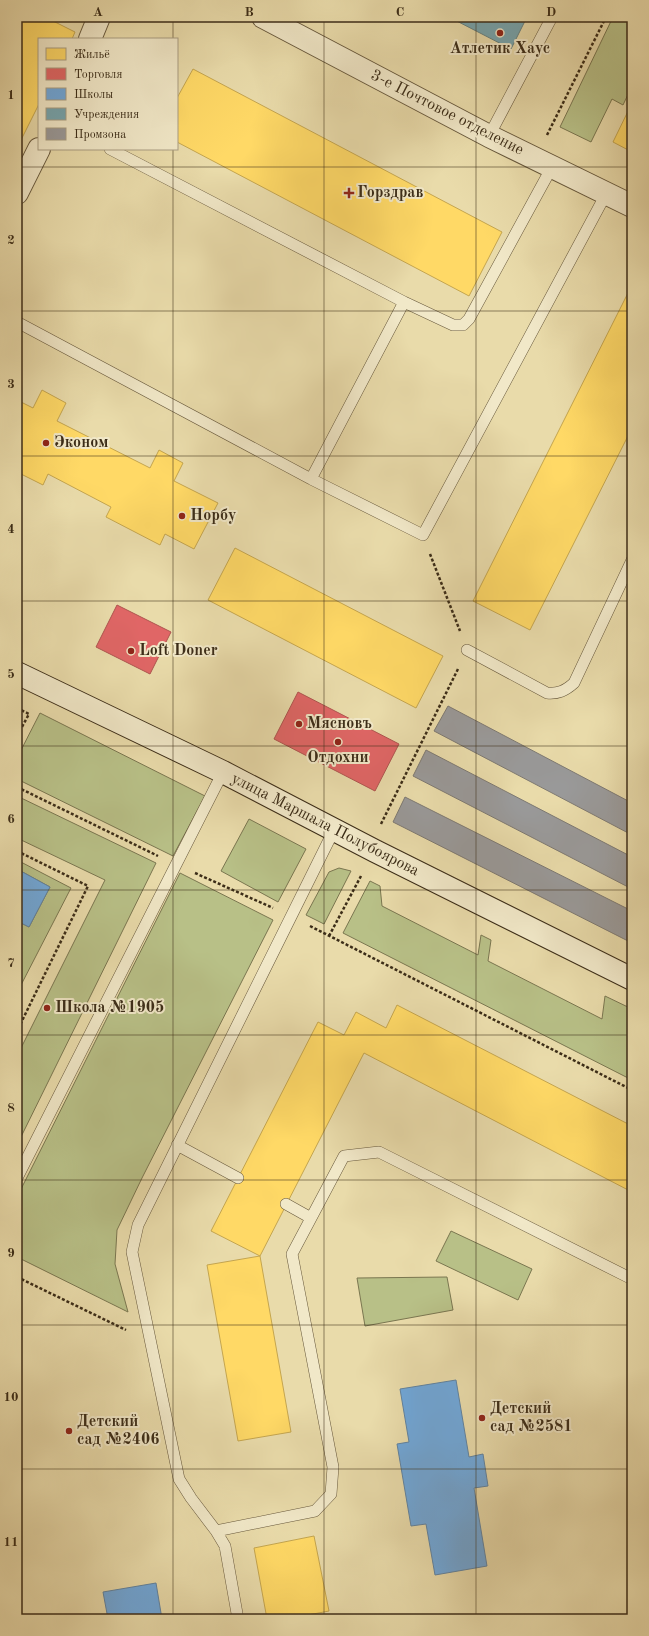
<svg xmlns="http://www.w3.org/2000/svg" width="649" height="1636" viewBox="0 0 649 1636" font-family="'Old Standard TT',serif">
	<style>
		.green { fill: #b8c087; stroke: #7a7650 }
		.homes { fill: #ffd966; stroke: #c4a54f }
		.shops { fill: #e06666; stroke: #af554f }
		.schools { fill: #6fa8dc; stroke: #6083a1 }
		.public { fill: #76a5af; stroke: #658182 }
		.industry { fill: #999; stroke: #7d7972 }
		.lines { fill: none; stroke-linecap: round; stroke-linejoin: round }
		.lane-casing { stroke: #67583c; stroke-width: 12 }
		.street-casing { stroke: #67583c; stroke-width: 24 }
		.secondary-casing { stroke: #3c2d18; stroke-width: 24 }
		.path { stroke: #3c2d18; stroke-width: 2.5; stroke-dasharray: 3 2; stroke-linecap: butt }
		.lane { stroke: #f1e8c8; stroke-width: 11 }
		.street { stroke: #f1e8c8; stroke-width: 22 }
		.secondary { stroke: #f1e8c8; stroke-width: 22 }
		.grid { fill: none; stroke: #3c2d18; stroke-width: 1; stroke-opacity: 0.55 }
		.poi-dot { fill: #8f2418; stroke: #f1e8c8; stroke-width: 1.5 }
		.labels { text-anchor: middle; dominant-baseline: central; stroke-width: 4; stroke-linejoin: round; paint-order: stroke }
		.poi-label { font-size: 16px; font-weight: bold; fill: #3c2d18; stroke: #f1e8c8; text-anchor: start }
		.street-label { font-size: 16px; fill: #3c2d18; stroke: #f1e8c8 }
		.neatline { fill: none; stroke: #3c2d18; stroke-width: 1.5 }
		.grid-label { font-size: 13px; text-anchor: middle; font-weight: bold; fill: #3c2d18 }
	</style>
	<rect width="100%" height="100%" fill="#e9dbaa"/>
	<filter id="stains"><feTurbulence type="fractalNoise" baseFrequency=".005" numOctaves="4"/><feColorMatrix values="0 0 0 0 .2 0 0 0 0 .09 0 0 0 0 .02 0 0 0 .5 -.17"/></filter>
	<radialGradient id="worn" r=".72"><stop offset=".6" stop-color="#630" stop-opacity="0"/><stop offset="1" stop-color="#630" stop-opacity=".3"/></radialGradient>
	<path class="green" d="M 613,17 L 632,17 L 632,86 L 623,105 L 612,99 L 591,142 L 560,127 Z
		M 40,713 L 205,796 L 173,856 L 17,779 L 17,758 Z
		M 17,796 L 156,863 L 17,1145 L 17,1056 L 105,880 L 17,838 Z
		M 249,819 L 306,849 L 278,902 L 221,871 Z
		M 17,860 L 71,888 L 21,985 L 17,983 L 17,921 L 29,927 L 50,887 L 17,869 Z
		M 339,868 L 351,871 L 324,924 L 306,915 L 329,872 Z
		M 180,873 L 273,920 L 142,1178 L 117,1230 L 115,1264 L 128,1312 L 17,1257 L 17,1197 Z
		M 370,881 L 380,886 L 382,906 L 478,955 L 481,935 L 491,940 L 488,961 L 602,1019 L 605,996 L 632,1009 L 632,1080 L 343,933 Z
		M 451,1231 L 532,1269 L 518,1300 L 436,1261 Z
		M 447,1277 L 453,1310 L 365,1326 L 357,1278 Z"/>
	<path class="homes" d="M 17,17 L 45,17 L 75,32 L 72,39 L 39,39 L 39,104 L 17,148 Z
		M 193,69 L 502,232 L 469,296 L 177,142 L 177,98 Z
		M 632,103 L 632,152 L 613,142 Z
		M 632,285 L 632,428 L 530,630 L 473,601 Z
		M 42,390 L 66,403 L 57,421 L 150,468 L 159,450 L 183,463 L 174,481 L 218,503 L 194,549 L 165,534 L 160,545 L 106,517 L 111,507 L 48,474 L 43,485 L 17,472 L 17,400 L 33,408 Z
		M 235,548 L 443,656 L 416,708 L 208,600 Z
		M 397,1005 L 632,1126 L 632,1192 L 364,1053 L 260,1256 L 211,1231 L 318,1022 L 344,1035 L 356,1012 L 386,1028 Z
		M 260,1256 L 291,1432 L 238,1441 L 207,1265 Z
		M 314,1536 L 329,1611 L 287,1619 L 267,1619 L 254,1548 Z"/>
	<path class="shops" d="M 117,605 L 171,632 L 150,674 L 96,647 Z
		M 298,692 L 399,744 L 375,791 L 274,739 Z"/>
	<path class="schools" d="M 17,869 L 50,887 L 29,927 L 17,921 Z
		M 456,1380 L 469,1457 L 483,1454 L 488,1486 L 474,1488 L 487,1566 L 435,1575 L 426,1524 L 411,1526 L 397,1444 L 409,1442 L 400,1389 Z
		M 156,1583 L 162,1619 L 108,1619 L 103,1592 Z"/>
	<path class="public" d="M 449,17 L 527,17 L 511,49 Z"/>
	<path class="industry" d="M 448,706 L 632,803 L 632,835 L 434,731 Z
		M 426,750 L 632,857 L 632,889 L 413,776 Z
		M 405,797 L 632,911 L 632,943 L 393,822 Z"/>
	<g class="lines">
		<defs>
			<path id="lane" d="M 489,136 L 552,17
				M 110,149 L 404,302
				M 552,167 L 469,319 L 463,325 L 453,325 L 404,302 L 311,479 L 423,535 L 606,194
				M 17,322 L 311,479
				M 467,650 L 547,693 C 558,694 565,691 574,683 L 632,560
				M 177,1145 L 238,1178
				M 17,1178 L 223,772
				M 286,1204 L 311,1218
				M 216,1531 L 315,1511 L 331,1494 L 333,1467 L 292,1254 L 344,1156 L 379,1152 L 632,1279
				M 238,1619 L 225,1546 L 216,1531 L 191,1498 L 179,1479 L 132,1252 L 138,1225 L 334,830"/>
			<path id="street" d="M 263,17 L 489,136 L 632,206
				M 90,39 L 99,17
				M 17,193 L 39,149"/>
			<path id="secondary" d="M 17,673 L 223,772 L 375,851 L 632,979"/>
		</defs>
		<use href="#lane" class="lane-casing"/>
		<use href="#street" class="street-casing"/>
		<use href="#secondary" class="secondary-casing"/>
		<path class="path" d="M 547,135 L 606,17
			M 430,554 L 460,631
			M 17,708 L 29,714 L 17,736
			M 17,787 L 158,856
			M 381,824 L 458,669
			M 17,851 L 88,886 L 17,1031
			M 195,873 L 273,908
			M 310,926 L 632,1090
			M 329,936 L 361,876
			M 17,1277 L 126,1330"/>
		<use href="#lane" class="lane"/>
		<use href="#street" class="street"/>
		<use href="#secondary" class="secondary"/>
	</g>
	<path class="grid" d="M 173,17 L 173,39M 324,17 L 324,1619M 476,17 L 476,1619M 173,149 L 173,1619M 17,167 L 632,167M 17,311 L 632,311M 17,456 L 632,456M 17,601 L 632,601M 17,746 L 632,746M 17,890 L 632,890M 17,1035 L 632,1035M 17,1180 L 632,1180M 17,1325 L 632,1325M 17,1469 L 632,1469"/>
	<g class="poi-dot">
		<circle cx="500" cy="33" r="4"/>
		<path d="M347 187h4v4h4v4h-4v4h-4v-4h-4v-4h4z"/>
		<circle cx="46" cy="443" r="4"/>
		<circle cx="182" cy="516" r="4"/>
		<circle cx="131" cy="651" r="4"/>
		<circle cx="299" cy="724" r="4"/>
		<circle cx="338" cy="742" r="4"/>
		<circle cx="47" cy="1008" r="4"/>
		<circle cx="482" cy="1418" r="4"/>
		<circle cx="69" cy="1431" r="4"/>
	</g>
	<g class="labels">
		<g class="poi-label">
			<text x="500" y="49" text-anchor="middle">Атлетик Хаус</text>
			<text x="357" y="193">Горздрав</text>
			<text x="54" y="443">Эконом</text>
			<text x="190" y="516">Норбу</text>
			<text x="139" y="651">Loft Doner</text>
			<text x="307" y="724">Мясновъ</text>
			<text x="338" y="758" text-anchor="middle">Отдохни</text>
			<text x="55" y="1008">Школа №1905</text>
			<text x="490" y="1409">Детский<tspan x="490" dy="18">сад №2581</tspan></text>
			<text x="77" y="1422">Детский<tspan x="77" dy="18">сад №2406</tspan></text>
		</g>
		<g class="street-label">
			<text transform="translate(447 113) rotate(27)">3-е Почтовое отделение</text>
			<text transform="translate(325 825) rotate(27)">улица Маршала Полубоярова</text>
		</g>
	</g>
	<rect width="649" height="1636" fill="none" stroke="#e9dbaa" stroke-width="44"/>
	<rect x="38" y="38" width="140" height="112" fill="#f1e8c8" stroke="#a99d82"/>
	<rect x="46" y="48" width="20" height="12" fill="#ffd966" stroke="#a99d82"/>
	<text x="74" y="58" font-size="12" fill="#3c2d18">Жильё</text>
	<rect x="46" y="68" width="20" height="12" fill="#e06666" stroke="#a99d82"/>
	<text x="74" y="78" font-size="12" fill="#3c2d18">Торговля</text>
	<rect x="46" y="88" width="20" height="12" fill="#6fa8dc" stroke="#a99d82"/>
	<text x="74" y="98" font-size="12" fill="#3c2d18">Школы</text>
	<rect x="46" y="108" width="20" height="12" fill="#76a5af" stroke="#a99d82"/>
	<text x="74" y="118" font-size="12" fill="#3c2d18">Учреждения</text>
	<rect x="46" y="128" width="20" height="12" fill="#999999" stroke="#a99d82"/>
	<text x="74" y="138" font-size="12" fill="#3c2d18">Промзона</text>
	<rect x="22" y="22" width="605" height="1592" class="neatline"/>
	<g class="grid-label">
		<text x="98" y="16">A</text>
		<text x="249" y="16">B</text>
		<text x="400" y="16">C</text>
		<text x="551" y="16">D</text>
		<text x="11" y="99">1</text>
		<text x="11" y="244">2</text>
		<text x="11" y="388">3</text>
		<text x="11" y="533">4</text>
		<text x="11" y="678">5</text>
		<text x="11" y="823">6</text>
		<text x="11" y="967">7</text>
		<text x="11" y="1112">8</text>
		<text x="11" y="1257">9</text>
		<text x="11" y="1401">10</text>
		<text x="11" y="1546">11</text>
	</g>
	<rect width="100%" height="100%" filter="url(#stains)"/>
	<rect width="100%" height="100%" fill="url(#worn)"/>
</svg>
